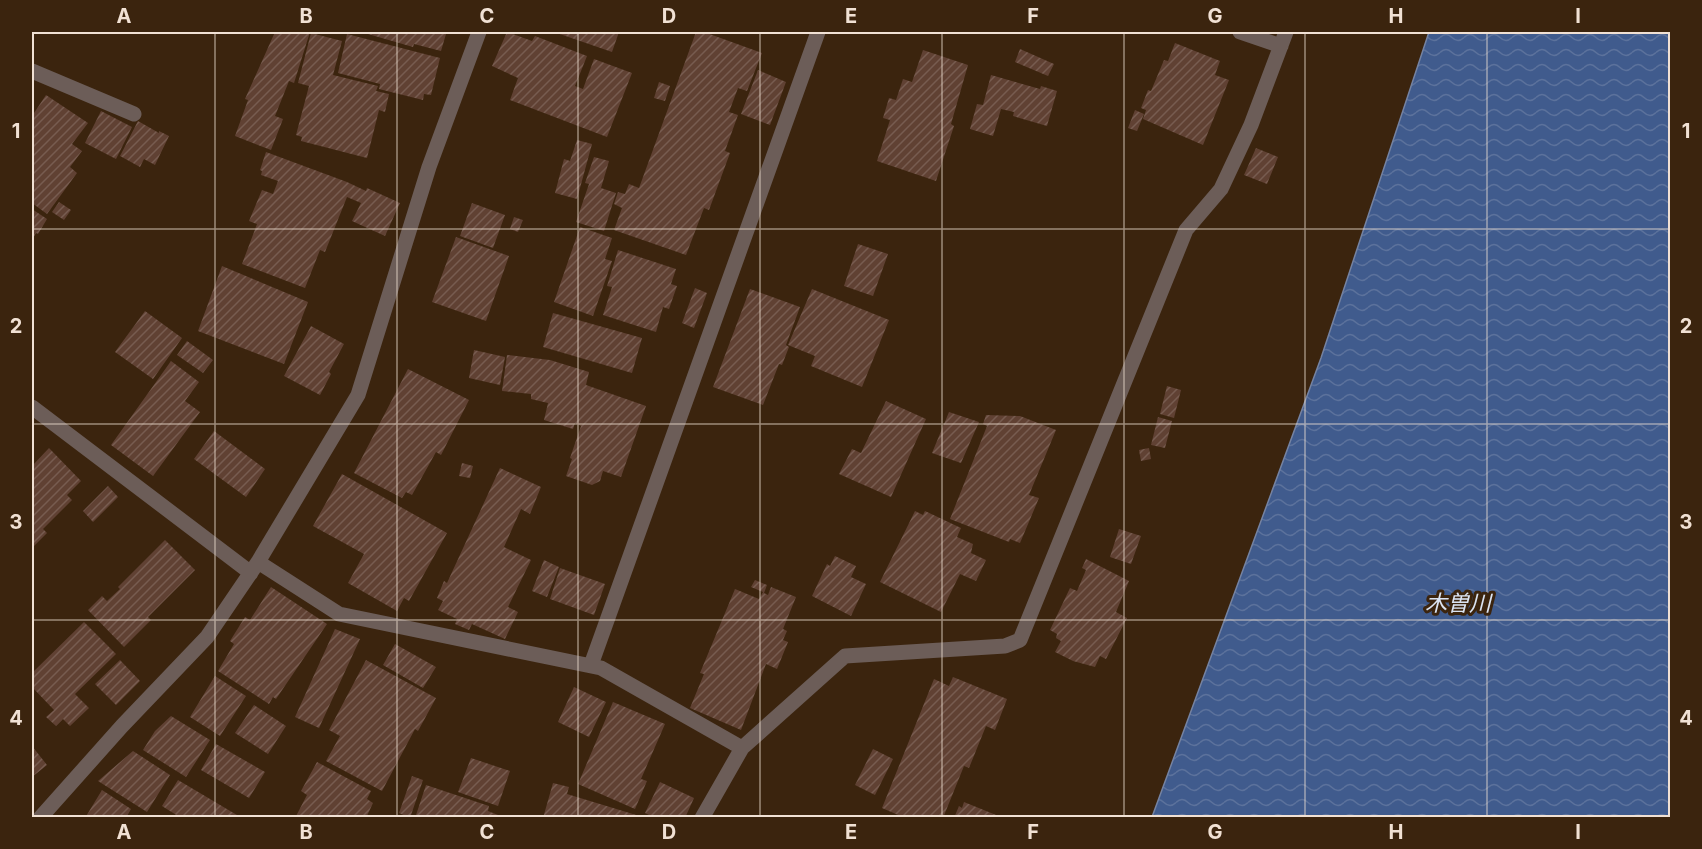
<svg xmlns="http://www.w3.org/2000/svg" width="1702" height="849" viewBox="0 0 1702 849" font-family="Inter,'Noto Sans JP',sans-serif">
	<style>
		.water { fill: url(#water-waves); stroke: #7583a2; stroke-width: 1.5 }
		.building { fill: url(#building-hatch) }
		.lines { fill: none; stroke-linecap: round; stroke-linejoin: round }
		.minor { stroke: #6c5d58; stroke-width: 15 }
		.grid { fill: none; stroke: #f1e1d4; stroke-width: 1.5; stroke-opacity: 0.55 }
		.labels { text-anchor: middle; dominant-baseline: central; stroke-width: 6; stroke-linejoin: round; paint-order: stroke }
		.water-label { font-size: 22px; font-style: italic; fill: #dbe4f3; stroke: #3b240e }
		.neatline { fill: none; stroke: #f1e1d4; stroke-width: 2 }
		.grid-label { font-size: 20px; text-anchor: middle; font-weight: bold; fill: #f1e1d4 }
	</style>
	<defs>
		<pattern id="water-waves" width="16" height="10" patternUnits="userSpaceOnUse" patternTransform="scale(1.5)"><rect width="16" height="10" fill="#405b8d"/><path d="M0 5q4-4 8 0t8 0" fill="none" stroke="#5c729c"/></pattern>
		<pattern id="building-hatch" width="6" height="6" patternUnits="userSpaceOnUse" patternTransform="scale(1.5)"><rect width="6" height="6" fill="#604133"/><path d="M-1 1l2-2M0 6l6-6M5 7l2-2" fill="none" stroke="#775c50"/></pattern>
	</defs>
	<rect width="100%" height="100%" fill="#3b240e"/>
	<path class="water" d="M 1429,32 L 1670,32 L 1670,817 L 1152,817 L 1321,358 Z"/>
	<path class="building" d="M 275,32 L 310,32 L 294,83 L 289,81 L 275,116 L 283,119 L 271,150 L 235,136 L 248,100 L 245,99 Z
		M 361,32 L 434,32 L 446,34 L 441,51 L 414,44 L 413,47 Z
		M 507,32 L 532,41 L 535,36 L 587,56 L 575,86 L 583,89 L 594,59 L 632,73 L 607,137 L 510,100 L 518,78 L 492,66 Z
		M 554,32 L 619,32 L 612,52 Z
		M 696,32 L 704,32 L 762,53 L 747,91 L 738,88 L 729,112 L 738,115 L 725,151 L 730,153 L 709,210 L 704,208 L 686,255 L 614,230 L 622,208 L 614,204 L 618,192 L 625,194 L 629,184 L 639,188 Z
		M 311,33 L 342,41 L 333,75 L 378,86 L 376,91 L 389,94 L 385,112 L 379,110 L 367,158 L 301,141 L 302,137 L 296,135 L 309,86 L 298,83 Z
		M 347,34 L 440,58 L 431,95 L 424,94 L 423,100 L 379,89 L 380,84 L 338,73 Z
		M 1175,43 L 1220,61 L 1215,75 L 1229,80 L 1203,145 L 1143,119 L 1146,110 L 1141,108 L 1148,90 L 1151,91 L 1164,60 L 1168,61 Z
		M 1020,49 L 1054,64 L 1048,76 L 1015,62 Z
		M 923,50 L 968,65 L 951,124 L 954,126 L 936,181 L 877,161 L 890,120 L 883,118 L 889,98 L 896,100 L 903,79 L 912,82 Z
		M 758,70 L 786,82 L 770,125 L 741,114 Z
		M 991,75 L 1040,89 L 1041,86 L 1057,91 L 1047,126 L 1013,116 L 1014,112 L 1001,109 L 993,136 L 970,129 L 977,104 L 983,105 Z
		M 659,82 L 670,86 L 665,101 L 654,98 Z
		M 46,95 L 88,123 L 72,144 L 82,151 L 70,167 L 77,173 L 47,214 L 32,203 L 32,116 Z
		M 1135,110 L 1144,114 L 1137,131 L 1128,128 Z
		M 101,111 L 132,127 L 116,159 L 85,143 Z
		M 138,121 L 159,133 L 159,131 L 169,136 L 155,165 L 144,159 L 140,167 L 120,156 Z
		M 577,140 L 592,144 L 577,199 L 555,193 L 564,159 L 570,161 Z
		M 1256,148 L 1278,157 L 1267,184 L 1244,175 Z
		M 266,152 L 347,182 L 366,191 L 367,188 L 400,203 L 385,236 L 352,221 L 361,203 L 347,197 L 325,252 L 320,250 L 305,288 L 242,264 L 257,224 L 249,221 L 262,190 L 273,194 L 278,181 L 261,175 L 262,171 L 260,170 Z
		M 594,157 L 609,161 L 601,188 L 616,193 L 604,231 L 576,222 L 589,184 L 585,183 Z
		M 59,202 L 71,210 L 64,220 L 52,212 Z
		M 472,203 L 505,215 L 493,248 L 460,236 Z
		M 32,209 L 47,219 L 38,234 L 36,233 L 32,240 Z
		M 514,217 L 523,220 L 518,232 L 510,229 Z
		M 580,227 L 612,238 L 605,259 L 612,261 L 593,316 L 554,302 Z
		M 456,237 L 509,256 L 486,321 L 432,302 Z
		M 858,244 L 888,254 L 873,296 L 844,286 Z
		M 618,250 L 676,269 L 671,284 L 677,286 L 669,309 L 663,307 L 656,332 L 603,315 L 612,287 L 607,286 Z
		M 222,266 L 308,302 L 284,364 L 198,331 Z
		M 695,288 L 707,293 L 694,328 L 682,323 Z
		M 750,289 L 800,307 L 786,345 L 789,347 L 782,365 L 779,364 L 763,405 L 713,387 Z
		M 812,289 L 889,320 L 862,387 L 811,366 L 815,356 L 788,345 Z
		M 145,311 L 182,338 L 153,379 L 115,352 Z
		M 553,313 L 642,338 L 632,373 L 543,347 Z
		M 311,326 L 344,344 L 329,372 L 331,374 L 320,395 L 284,376 Z
		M 187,341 L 213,360 L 203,373 L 177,355 Z
		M 474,350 L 505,357 L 500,385 L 469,378 Z
		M 507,355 L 550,360 L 589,372 L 586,385 L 646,406 L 621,477 L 603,471 L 600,481 L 592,485 L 566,476 L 572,459 L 570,458 L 581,426 L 575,423 L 573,429 L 544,420 L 548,403 L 531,399 L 531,394 L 502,391 Z
		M 171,361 L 199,382 L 185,401 L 200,412 L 153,476 L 111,445 Z
		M 408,369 L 469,400 L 441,455 L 436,452 L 412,495 L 406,492 L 402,498 L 354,473 Z
		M 1167,386 L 1181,390 L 1174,418 L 1160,414 Z
		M 886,401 L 926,419 L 891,497 L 839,474 L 852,449 L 861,453 Z
		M 949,412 L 979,422 L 961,463 L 932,453 Z
		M 986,415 L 1020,416 L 1056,430 L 1029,495 L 1039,498 L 1020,543 L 1010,539 L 1009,542 L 950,519 L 987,426 L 983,424 Z
		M 1158,417 L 1172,421 L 1165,448 L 1151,445 Z
		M 214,431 L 265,469 L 246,497 L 194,459 Z
		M 49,448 L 81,481 L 67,495 L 72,500 L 43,529 L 47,533 L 32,548 L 32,466 Z
		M 1149,448 L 1151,459 L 1141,461 L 1139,450 Z
		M 462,463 L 473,466 L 470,478 L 459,476 Z
		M 500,468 L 541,487 L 530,514 L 521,509 L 504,547 L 531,560 L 508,607 L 518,612 L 505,639 L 472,624 L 469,630 L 455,624 L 457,619 L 438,610 L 443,601 L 437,598 L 444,581 L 447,583 Z
		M 342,474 L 447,533 L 409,601 L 404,598 L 397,611 L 348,583 L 364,554 L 313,526 Z
		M 108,486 L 118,497 L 93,522 L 83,511 Z
		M 915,511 L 923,515 L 925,511 L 961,528 L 957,537 L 973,544 L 971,553 L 986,560 L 976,581 L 960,574 L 941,612 L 880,582 Z
		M 1119,529 L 1141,536 L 1131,564 L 1110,557 Z
		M 165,540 L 195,570 L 148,617 L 151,620 L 124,647 L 88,610 L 102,596 L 107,601 L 120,589 L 118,587 Z
		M 835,556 L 856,566 L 851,577 L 866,584 L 851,616 L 812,596 L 827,564 L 830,566 Z
		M 1086,559 L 1129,581 L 1116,612 L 1127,618 L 1106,659 L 1100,656 L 1095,667 L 1073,661 L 1055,652 L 1061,641 L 1056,638 L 1057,634 L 1050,630 L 1070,588 L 1077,591 L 1086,570 L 1082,568 Z
		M 544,560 L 559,567 L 547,597 L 532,591 Z
		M 560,568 L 605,584 L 594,615 L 550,599 Z
		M 755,580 L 767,585 L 764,593 L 768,595 L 771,587 L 796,597 L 783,629 L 787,631 L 783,640 L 788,642 L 777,669 L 766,664 L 741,730 L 690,708 L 704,674 L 700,673 L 735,589 L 759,599 L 763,592 L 751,587 Z
		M 271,587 L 327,624 L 276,699 L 273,697 L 269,704 L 218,671 L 234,644 L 230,641 L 245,617 L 250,620 Z
		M 84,622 L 116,654 L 75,694 L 89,708 L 70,726 L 63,719 L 56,726 L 46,717 L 54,710 L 32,687 L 32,673 Z
		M 335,629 L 360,639 L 319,728 L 295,717 Z
		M 395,644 L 436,667 L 423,688 L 383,665 Z
		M 120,660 L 140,681 L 116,705 L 95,684 Z
		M 366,660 L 436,698 L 418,731 L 415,729 L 382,791 L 326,761 L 340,736 L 329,730 Z
		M 215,676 L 246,696 L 220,736 L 190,717 Z
		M 953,677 L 1007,699 L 995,730 L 986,726 L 969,768 L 964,766 L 943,818 L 905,818 L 882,808 L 934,679 L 949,686 Z
		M 574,687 L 606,702 L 589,737 L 558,722 Z
		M 613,702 L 665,724 L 641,779 L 647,781 L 635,809 L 578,784 Z
		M 254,705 L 286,726 L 268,754 L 235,733 Z
		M 171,716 L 210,740 L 186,777 L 143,750 L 155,731 Z
		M 216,744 L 265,772 L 249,798 L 201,770 Z
		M 32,746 L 47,765 L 32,777 Z
		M 873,749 L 893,759 L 875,795 L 855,785 Z
		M 133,751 L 170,775 L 147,812 L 98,781 Z
		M 471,758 L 510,771 L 498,806 L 458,792 Z
		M 317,762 L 371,791 L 367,799 L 373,803 L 366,818 L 295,818 L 307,795 L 301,791 Z
		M 412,776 L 423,780 L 410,818 L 399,813 Z
		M 178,780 L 242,818 L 181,818 L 162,806 Z
		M 660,782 L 694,798 L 685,818 L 655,818 L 645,813 Z
		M 553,783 L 569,787 L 567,794 L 646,818 L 543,818 Z
		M 426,785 L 489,806 L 488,811 L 498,815 L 497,818 L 415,818 Z
		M 102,790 L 131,809 L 126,818 L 85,818 Z
		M 964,802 L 1001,817 L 1001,818 L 954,818 L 959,806 L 962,808 Z"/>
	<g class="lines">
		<path class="minor" d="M 1240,32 L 1281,46
			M 32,71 L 134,114
			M 32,407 L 251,573
			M 258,562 L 339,614 L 601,668 L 742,748 L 702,818
			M 591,665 L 818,32
			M 742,748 L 845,656 L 1005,646 L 1020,640 L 1186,230 L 1221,189 L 1251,125 L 1286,32
			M 40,818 L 122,726 L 207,637 L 258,562 L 358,395 L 429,167 L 479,32"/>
	</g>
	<path class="grid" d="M 215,32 L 215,818M 397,32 L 397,818M 578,32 L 578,818M 760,32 L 760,818M 942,32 L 942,818M 1124,32 L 1124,818M 1305,32 L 1305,818M 1487,32 L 1487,818M 32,229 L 1670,229M 32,424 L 1670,424M 32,620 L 1670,620"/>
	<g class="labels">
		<g class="water-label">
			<text x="1458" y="603">木曽川</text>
		</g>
	</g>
	<rect width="1702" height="849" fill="none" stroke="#3b240e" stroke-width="66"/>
	<rect x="33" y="33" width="1636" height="783" class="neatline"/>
	<g class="grid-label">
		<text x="124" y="23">A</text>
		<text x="306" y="23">B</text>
		<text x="487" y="23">C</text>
		<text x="669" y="23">D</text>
		<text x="851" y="23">E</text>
		<text x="1033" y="23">F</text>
		<text x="1215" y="23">G</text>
		<text x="1396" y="23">H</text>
		<text x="1578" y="23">I</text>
		<text x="16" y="138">1</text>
		<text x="1686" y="138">1</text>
		<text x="16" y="333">2</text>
		<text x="1686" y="333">2</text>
		<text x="16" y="529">3</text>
		<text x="1686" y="529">3</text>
		<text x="16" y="725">4</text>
		<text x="1686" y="725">4</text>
		<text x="124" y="839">A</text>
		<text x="306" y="839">B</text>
		<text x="487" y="839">C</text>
		<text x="669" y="839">D</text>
		<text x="851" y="839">E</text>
		<text x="1033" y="839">F</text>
		<text x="1215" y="839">G</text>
		<text x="1396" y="839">H</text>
		<text x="1578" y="839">I</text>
	</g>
</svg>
